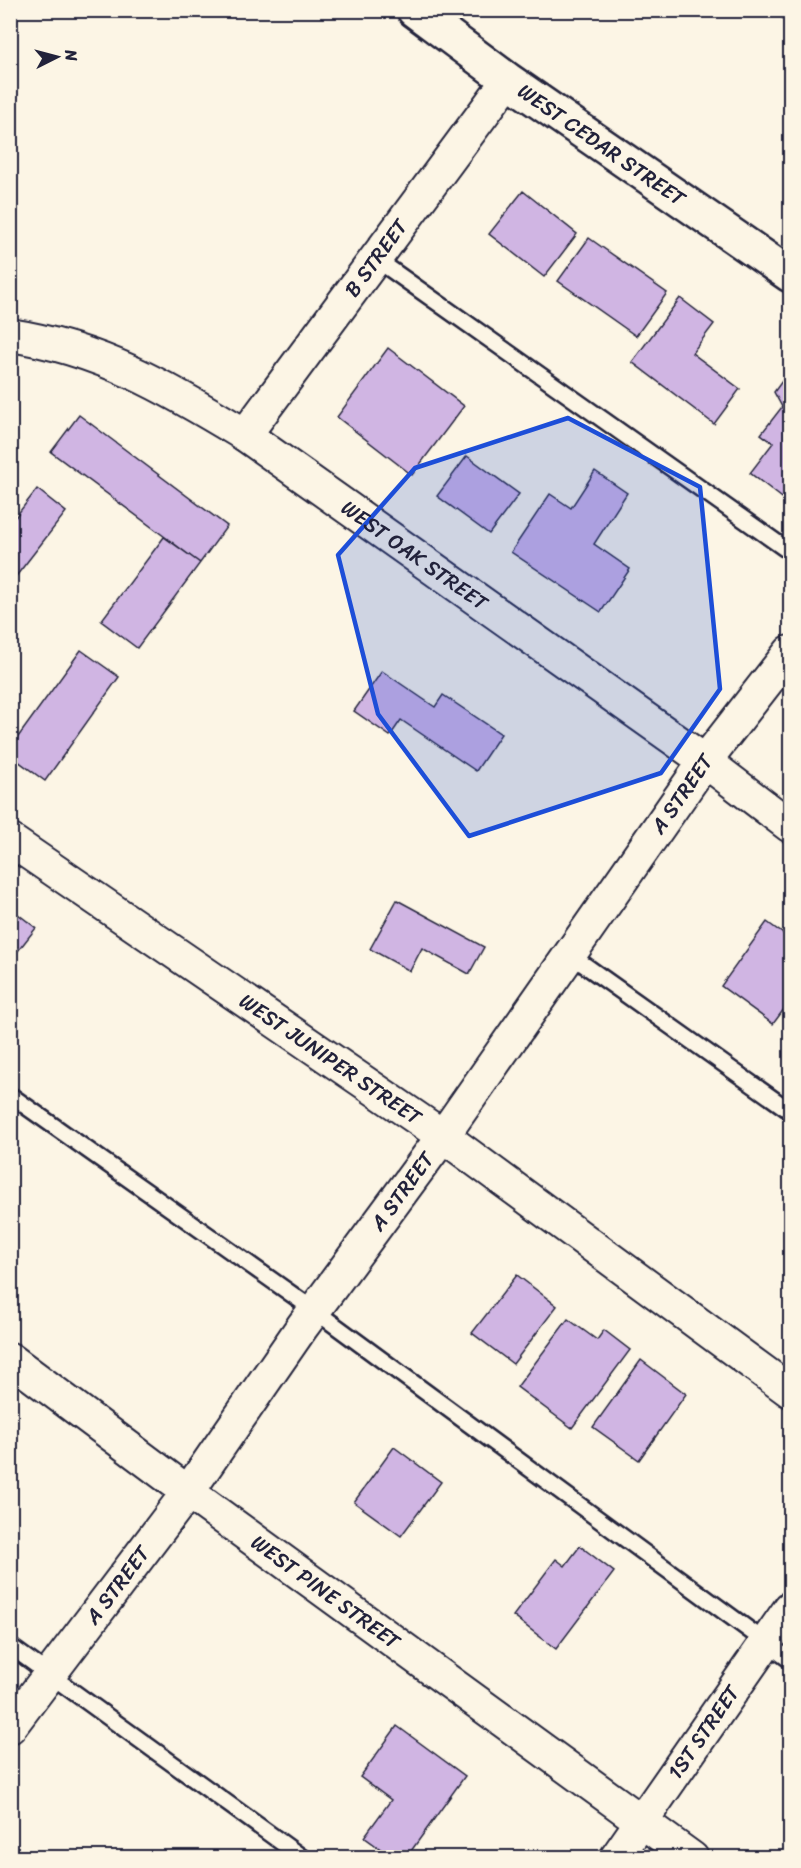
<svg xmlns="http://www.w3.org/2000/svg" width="801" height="1868" viewBox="0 0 801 1868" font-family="Sriracha,sans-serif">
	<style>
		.building { fill: #d0b5e3; stroke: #22223b; stroke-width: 1.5 }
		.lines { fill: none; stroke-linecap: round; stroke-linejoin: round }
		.lane-casing { stroke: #22223b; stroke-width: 20 }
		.street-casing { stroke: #22223b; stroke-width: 36 }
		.secondary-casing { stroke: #22223b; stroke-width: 38 }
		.lane { stroke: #fcf5e5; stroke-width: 15 }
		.street { stroke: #fcf5e5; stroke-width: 32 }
		.secondary { stroke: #fcf5e5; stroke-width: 33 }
		.marked { fill: #1d4ed8; fill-opacity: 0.2; stroke: #1d4ed8; stroke-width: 4.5; stroke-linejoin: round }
		.labels { text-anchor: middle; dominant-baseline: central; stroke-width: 5; stroke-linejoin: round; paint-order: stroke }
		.street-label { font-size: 21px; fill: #22223b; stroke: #fcf5e5 }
	</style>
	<rect width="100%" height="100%" fill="#fcf5e5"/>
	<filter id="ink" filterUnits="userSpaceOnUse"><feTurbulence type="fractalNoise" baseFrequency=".0167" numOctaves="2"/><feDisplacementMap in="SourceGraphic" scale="12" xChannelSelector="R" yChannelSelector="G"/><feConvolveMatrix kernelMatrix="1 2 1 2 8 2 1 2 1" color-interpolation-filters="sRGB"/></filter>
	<g filter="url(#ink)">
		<path class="building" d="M 523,191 L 577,234 L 544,277 L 489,234 Z
			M 589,238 L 667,293 L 636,336 L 558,281 Z
			M 680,298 L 714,324 L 692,353 L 740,389 L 714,424 L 632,362 Z
			M 388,348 L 464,406 L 412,475 L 337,417 Z
			M 790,370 L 790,504 L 750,473 L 773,443 L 761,434 L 782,407 L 774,392 Z
			M 79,415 L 227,526 L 200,563 L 51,452 Z
			M 467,456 L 519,494 L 489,534 L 437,496 Z
			M 595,471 L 627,493 L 594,544 L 630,569 L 601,612 L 511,552 L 550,494 L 571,508 Z
			M 37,489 L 66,512 L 10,584 L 10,524 Z
			M 164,537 L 200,563 L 137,648 L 101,621 Z
			M 81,650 L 119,677 L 45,781 L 10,755 L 10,748 Z
			M 382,671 L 435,707 L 443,695 L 501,734 L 476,771 L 401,720 L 390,736 L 354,711 Z
			M 397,900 L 484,947 L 469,974 L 422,948 L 410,971 L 370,949 Z
			M 10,908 L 36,928 L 10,961 Z
			M 767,922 L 789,938 L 790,936 L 790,1001 L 773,1024 L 721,986 Z
			M 517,1275 L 557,1306 L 513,1364 L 472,1333 Z
			M 568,1319 L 597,1340 L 604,1330 L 630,1350 L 572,1428 L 517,1387 Z
			M 641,1360 L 686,1394 L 639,1460 L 593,1427 Z
			M 394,1447 L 441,1482 L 401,1536 L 354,1502 Z
			M 580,1546 L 614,1572 L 556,1649 L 513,1616 L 556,1559 L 565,1566 Z
			M 397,1726 L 465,1776 L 406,1858 L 393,1858 L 364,1837 L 391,1800 L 360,1777 Z"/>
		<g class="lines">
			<defs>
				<path id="lane" d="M 787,10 L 790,13
					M 376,259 L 790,552
					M 569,954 L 790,1111
					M 10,1095 L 314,1310 L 790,1660
					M 10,1646 L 303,1858"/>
				<g id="street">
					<path id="s1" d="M 10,335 C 101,349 168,388 245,435 L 705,761 L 790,826"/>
					<path id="s2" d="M 245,435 L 508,80"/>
					<path id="s3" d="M 10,840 L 443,1136 L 790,1391"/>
					<path id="s4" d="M 10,1359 L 188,1492 L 692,1858"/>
					<path id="s5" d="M 10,1727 L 188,1492 L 302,1327 L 443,1136 L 705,761 L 790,652"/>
					<path id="s6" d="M 616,1858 L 790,1608"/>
				</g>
				<g id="secondary">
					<path id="s7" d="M 414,10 L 508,80 L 790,275"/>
				</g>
			</defs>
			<use href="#lane" class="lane-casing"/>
			<use href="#street" class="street-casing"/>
			<use href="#secondary" class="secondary-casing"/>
			<use href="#lane" class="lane"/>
			<use href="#street" class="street"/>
			<use href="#secondary" class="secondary"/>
		</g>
	</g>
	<path class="marked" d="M 568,418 L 700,487 L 720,689 L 661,773 L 469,836 L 378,714 L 338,555 L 415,468 Z"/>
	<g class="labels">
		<g class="street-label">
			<text stroke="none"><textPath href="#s7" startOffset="231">WEST CEDAR STREET</textPath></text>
			<text stroke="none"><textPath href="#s2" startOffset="220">B STREET</textPath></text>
			<text stroke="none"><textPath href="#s1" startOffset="465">WEST OAK STREET</textPath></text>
			<text stroke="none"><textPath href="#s5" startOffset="1150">A STREET</textPath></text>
			<text stroke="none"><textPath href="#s3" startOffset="388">WEST JUNIPER STREET</textPath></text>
			<text stroke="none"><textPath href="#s5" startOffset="664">A STREET</textPath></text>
			<text stroke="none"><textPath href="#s5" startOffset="178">A STREET</textPath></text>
			<text stroke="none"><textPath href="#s4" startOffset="392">WEST PINE STREET</textPath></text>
			<text stroke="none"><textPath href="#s6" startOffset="153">1ST STREET</textPath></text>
		</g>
	</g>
	<rect width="801" height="1868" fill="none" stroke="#fcf5e5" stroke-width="36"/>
	<rect x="18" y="18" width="765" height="1832" fill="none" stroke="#22223b" stroke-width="2" filter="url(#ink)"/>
	<g transform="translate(57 57) rotate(84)" stroke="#fcf5e5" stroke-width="4.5" paint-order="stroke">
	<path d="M0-4.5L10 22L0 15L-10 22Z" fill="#22223b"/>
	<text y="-9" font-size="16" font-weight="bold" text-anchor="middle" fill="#22223b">N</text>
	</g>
</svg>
